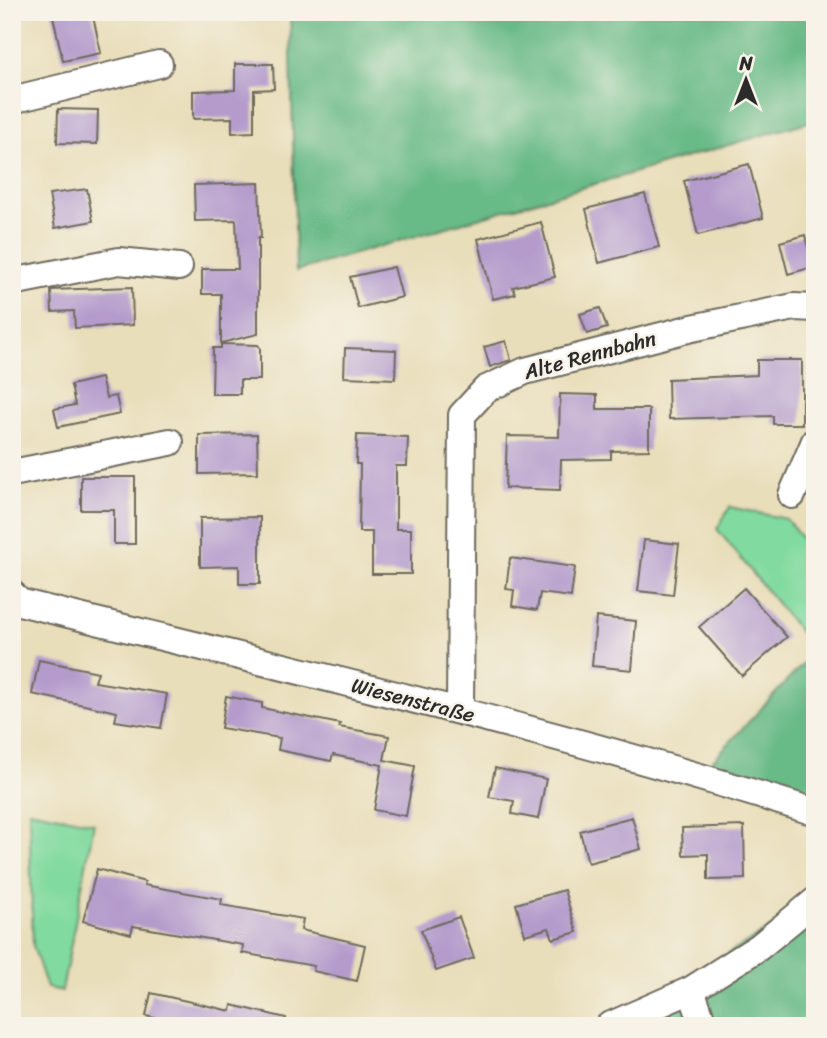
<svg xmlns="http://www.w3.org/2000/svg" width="827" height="1038" viewBox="0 0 827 1038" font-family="Sriracha,sans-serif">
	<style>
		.green { fill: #81da9f; stroke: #568265; stroke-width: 2 }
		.forest { fill: #68ba86; stroke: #4a7258; stroke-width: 2 }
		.building { fill: #b49bcc }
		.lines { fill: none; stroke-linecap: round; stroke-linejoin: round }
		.minor-casing { stroke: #6e6a5d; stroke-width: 30 }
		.minor { stroke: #fff; stroke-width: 26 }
		.labels { text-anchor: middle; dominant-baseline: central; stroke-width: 5; stroke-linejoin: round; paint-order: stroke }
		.street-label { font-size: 21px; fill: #2b2b2b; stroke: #f7f3e8 }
	</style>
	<rect width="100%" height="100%" fill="#f7f3e8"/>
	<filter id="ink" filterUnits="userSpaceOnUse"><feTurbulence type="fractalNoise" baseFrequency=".0143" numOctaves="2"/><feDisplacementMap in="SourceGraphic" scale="14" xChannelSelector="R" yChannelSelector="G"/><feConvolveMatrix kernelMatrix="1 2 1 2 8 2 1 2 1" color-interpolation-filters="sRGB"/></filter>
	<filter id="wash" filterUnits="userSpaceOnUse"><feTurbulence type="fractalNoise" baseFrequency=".00686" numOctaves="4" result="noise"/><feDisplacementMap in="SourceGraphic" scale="28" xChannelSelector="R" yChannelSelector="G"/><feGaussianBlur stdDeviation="1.57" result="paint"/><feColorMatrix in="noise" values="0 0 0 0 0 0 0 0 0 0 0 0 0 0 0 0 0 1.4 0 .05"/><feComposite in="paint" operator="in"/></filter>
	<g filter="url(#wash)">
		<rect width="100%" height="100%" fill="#e9deba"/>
		<path class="green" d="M 730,507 L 786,519 L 815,555 L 815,634 L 808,642 L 717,529 Z
			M 29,810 L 94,823 L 62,991 L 47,988 L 33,946 Z"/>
		<path class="forest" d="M 290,12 L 815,12 L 815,120 L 296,271 Z
			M 815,651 L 815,812 L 698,776 Z
			M 815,901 L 815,1026 L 609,1026 Z"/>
		<g id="blocks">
			<path class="building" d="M 52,12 L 92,12 L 101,53 L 63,61 Z
				M 235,64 L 273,64 L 274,89 L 254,90 L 254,132 L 232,133 L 232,118 L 193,119 L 193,91 L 235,90 Z
				M 58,109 L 98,110 L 97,144 L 57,143 Z
				M 749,164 L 763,218 L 698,235 L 684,181 Z
				M 259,183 L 261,238 L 258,238 L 258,334 L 221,343 L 221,294 L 202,294 L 202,269 L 238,269 L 236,220 L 195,221 L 194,185 Z
				M 87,189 L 93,221 L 55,228 L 49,194 Z
				M 645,194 L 659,247 L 599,263 L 586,209 Z
				M 541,222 L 555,277 L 513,287 L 515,294 L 493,299 L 478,239 Z
				M 805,235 L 813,267 L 788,274 L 780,242 Z
				M 394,267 L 402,297 L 358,308 L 350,277 Z
				M 132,287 L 133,325 L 75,328 L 74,311 L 52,312 L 51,290 Z
				M 600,308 L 607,328 L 587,334 L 580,314 Z
				M 506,341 L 511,360 L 490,367 L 484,347 Z
				M 221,344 L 258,345 L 260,348 L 260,380 L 240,380 L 240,394 L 212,394 L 213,348 L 221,348 Z
				M 345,348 L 396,350 L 395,379 L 344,377 Z
				M 757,360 L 802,360 L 802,424 L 773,424 L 773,416 L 669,419 L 668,379 L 757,375 Z
				M 101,378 L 106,398 L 116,396 L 120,414 L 58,427 L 54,409 L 75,405 L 71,385 Z
				M 560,394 L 597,395 L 597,409 L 649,409 L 649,450 L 611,451 L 611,459 L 561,460 L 560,490 L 505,488 L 507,436 L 559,437 Z
				M 257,434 L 258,473 L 199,474 L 199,435 Z
				M 357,435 L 408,437 L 407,466 L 396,466 L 396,529 L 411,529 L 411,574 L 372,574 L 372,532 L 359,532 L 360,464 L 356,464 Z
				M 81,477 L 135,477 L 135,544 L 114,544 L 114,510 L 81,510 Z
				M 260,517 L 260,584 L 239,584 L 239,566 L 200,567 L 200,518 Z
				M 644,540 L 679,544 L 673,595 L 638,591 Z
				M 510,558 L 575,567 L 571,597 L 540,593 L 537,610 L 512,606 L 514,590 L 506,589 Z
				M 744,588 L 787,637 L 742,676 L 699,627 Z
				M 596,617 L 636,621 L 632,670 L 592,666 Z
				M 39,660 L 98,672 L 95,682 L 167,694 L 161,728 L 115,721 L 117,712 L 32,694 Z
				M 226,696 L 262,703 L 262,708 L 340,724 L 339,727 L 389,736 L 384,760 L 415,766 L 406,816 L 374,810 L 382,765 L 333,755 L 331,761 L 278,750 L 280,738 L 221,728 Z
				M 495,768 L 546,779 L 538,819 L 512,814 L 514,801 L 489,797 Z
				M 632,817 L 641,849 L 588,863 L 580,831 Z
				M 744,826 L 745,879 L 708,880 L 708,854 L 683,855 L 682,828 Z
				M 97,869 L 145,882 L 144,885 L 222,899 L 221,905 L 303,919 L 301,930 L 365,945 L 357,981 L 313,971 L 314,966 L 242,953 L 243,945 L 133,926 L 131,934 L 83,921 Z
				M 564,890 L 577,932 L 553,939 L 549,928 L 525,935 L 516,904 Z
				M 459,917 L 474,958 L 436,971 L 421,930 Z
				M 151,993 L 231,1011 L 232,1005 L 286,1018 L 285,1026 L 187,1026 L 146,1016 Z"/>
		</g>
	</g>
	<g filter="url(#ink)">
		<use href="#blocks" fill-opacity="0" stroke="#6e6a5d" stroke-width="2"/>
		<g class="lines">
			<defs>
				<path id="minor" d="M 12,100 L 159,64
					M 12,282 L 119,261 L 179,267
					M 12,473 L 170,442
					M 792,495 L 815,441
					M 12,594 L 19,602 C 285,668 553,729 815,812
					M 460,711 L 462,415 L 486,389 L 525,371 L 692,328 L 794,307 L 815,308
					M 691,990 L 704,1026
					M 609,1026 L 691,990 L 759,947 L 815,901"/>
			</defs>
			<use href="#minor" class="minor-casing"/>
			<use href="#minor" class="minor"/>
		</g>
	</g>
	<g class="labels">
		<g class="street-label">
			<text transform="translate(590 355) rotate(-15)">Alte Rennbahn</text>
			<text transform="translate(413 700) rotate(14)">Wiesenstraße</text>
		</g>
	</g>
	<rect width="827" height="1038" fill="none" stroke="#f7f3e8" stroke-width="42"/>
	<g transform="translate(746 80)" stroke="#f7f3e8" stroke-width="5" paint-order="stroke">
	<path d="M0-5L12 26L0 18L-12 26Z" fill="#2b2b2b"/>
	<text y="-10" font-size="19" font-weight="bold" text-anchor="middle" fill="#2b2b2b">N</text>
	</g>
</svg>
